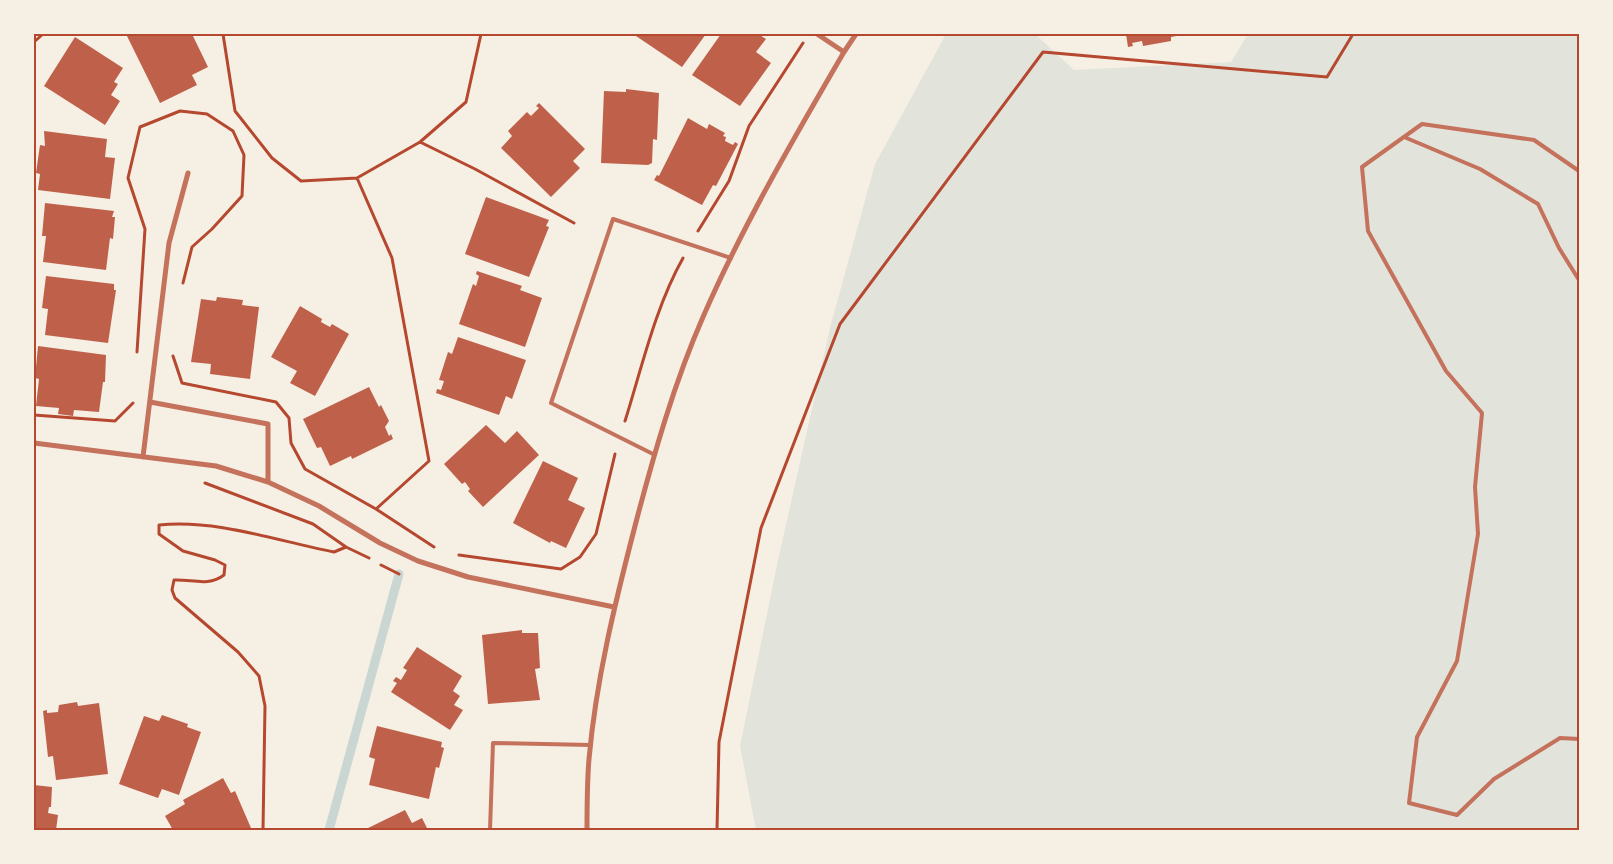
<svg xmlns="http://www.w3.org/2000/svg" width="1613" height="864" viewBox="0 0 1613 864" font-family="'Open Sans',sans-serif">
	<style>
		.green { fill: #e2e4dc }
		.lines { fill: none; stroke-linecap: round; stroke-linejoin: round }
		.stream { stroke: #c9d6d2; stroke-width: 9 }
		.building { fill: #bf614a }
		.path { stroke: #b5482f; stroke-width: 3 }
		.service { stroke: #c5725c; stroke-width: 4 }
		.minor { stroke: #c5725c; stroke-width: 5 }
		.neatline { fill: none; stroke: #b5482f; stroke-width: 2 }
	</style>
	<rect width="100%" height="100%" fill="#f6efe4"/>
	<path class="green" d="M 946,34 L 1035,34 L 1074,70 L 1231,62 L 1248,34 L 1579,34 L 1579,830 L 756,830 L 740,746 L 778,560 L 831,324 L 875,164 Z"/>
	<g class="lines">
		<path class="stream" d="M 329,830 L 399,574"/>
	</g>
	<path class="building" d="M 126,34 L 192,34 L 208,67 L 192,75 L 197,85 L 160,103 Z
		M 633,34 L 706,34 L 682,67 Z
		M 721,34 L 758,34 L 766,39 L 756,52 L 771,63 L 740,106 L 692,75 Z
		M 1126,34 L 1182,34 L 1182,35 L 1171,37 L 1171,41 L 1143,46 L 1142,41 L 1132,43 L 1133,46 L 1128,47 Z
		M 75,37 L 123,68 L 114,82 L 118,84 L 111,95 L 120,101 L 105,125 L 44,86 Z
		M 626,89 L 659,93 L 657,140 L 653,139 L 652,163 L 648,165 L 601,163 L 604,91 L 626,92 Z
		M 539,103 L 585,149 L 573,161 L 580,168 L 551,197 L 501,148 L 512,136 L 508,131 L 527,112 L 531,116 L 539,108 L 536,106 Z
		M 688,118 L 707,129 L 709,124 L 725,133 L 723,136 L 726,137 L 725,141 L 733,145 L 735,142 L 738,144 L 716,186 L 713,185 L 702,205 L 654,180 L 657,175 L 659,176 Z
		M 44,131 L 107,139 L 105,157 L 115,158 L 110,199 L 38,190 L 40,174 L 36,173 L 40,145 L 45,146 Z
		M 486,197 L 549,220 L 546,226 L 549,227 L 529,277 L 465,254 Z
		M 45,203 L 114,211 L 112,217 L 115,217 L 113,239 L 110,238 L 106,270 L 43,262 L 46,236 L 42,236 Z
		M 477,271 L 522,286 L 520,290 L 542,298 L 525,347 L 459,324 L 473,284 L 476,286 L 479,276 L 476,274 Z
		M 46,276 L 114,284 L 114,290 L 116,290 L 108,343 L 45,335 L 48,309 L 42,308 Z
		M 217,297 L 243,300 L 242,305 L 259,307 L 250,379 L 210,374 L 211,364 L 191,362 L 201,299 L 216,301 Z
		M 300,306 L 322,319 L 321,322 L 330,327 L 332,324 L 349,334 L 315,396 L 290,383 L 297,371 L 271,357 Z
		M 458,337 L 526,360 L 512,399 L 506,396 L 499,415 L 436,393 L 437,389 L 441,390 L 444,381 L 439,380 L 448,352 L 452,354 Z
		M 38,346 L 106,355 L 105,382 L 103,382 L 99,412 L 74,410 L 73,416 L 58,414 L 59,408 L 36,406 L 39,379 L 35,378 Z
		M 369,387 L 379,407 L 381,405 L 389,421 L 385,427 L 389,436 L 391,434 L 393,439 L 352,459 L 351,456 L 330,466 L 321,447 L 317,448 L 303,419 Z
		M 486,425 L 505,443 L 517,431 L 539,455 L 483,507 L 468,491 L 470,489 L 465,482 L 462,484 L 444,464 Z
		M 543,461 L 578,478 L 568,500 L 585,508 L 566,548 L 551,541 L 550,543 L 513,523 Z
		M 522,630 L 522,633 L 538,633 L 540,668 L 535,669 L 540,700 L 488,704 L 482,635 Z
		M 417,647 L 462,676 L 453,691 L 460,696 L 454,705 L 463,710 L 450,730 L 391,692 L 397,683 L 393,681 L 396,677 L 401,680 L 407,670 L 403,668 Z
		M 77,702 L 78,706 L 99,703 L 108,774 L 56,780 L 53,756 L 48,757 L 43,711 L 47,710 L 47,713 L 58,712 L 59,705 Z
		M 162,715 L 188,724 L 187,727 L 201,732 L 179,795 L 162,789 L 158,798 L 119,784 L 144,716 L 159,721 Z
		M 377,726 L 442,742 L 441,747 L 444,748 L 439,768 L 436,767 L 429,799 L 369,785 L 375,759 L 369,757 Z
		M 223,778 L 231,793 L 235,791 L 251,828 L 246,830 L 173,830 L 165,816 L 185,804 L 183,800 Z
		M 34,785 L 52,787 L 51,807 L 49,807 L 48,813 L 58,815 L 56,830 L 34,830 Z
		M 405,810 L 412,823 L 422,818 L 428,830 L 364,830 Z"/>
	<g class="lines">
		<path class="path" d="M 223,34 L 235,111 L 272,158 L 301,181 L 357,178 L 420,142 L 466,102 L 481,34
			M 34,42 L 43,34
			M 420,142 L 475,169 L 574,223
			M 357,178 L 392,258 L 429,461 L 376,509
			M 698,231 L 729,181 L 749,126 L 803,43
			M 137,352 L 145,229 L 128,178 L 140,127 L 180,111 L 207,114 L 233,131 L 244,155 L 242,196 L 212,229 L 192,247 L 183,283
			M 173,356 L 182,383 L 276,402 L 289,418 L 291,443 L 305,469 L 376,509 L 434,547
			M 34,415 L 115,421 L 133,403
			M 625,421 C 642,367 655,308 683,258
			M 205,483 L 313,524 L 346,547 L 369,558
			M 459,555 L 561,569 L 580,557 L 596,534 L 615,454
			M 381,565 L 399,574
			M 263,830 L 265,706 L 259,676 L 238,652 L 175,598 L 172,590 L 174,580 C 192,579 208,587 224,575 L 225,565 L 215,560 L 183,551 L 159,534 L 159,525 C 217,519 277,541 334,552 L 346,547
			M 717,830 L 719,742 L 761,528 L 840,324 L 1043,52 L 1327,77 L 1353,34"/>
		<path class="service" d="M 1404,137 L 1480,169 L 1538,204 L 1559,248 L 1579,280
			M 1579,171 L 1534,140 L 1422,124 L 1362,167 L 1368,231 L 1446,371 L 1482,413 L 1475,487 L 1478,534 L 1457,661 L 1417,737 L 1409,803 L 1457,815 L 1494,779 L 1560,738 L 1579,739
			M 653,454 L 551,403 L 613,219 L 731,258
			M 490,830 L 493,743 L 591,745"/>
		<path class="minor" d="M 817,34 L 844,52
			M 150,402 L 268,424 L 268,482
			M 34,443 L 216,466 L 268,482 L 319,506 L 380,543 L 418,561 L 468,577 L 614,607
			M 143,457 L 169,243 L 188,173
			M 587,830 C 587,807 587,783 589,759 C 596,680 615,603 635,526 C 653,457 674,383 703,317 C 743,225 794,138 844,52 L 856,34"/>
	</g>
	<rect width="1613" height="864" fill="none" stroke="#f6efe4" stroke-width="70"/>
	<rect x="35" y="35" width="1543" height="794" class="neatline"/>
</svg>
